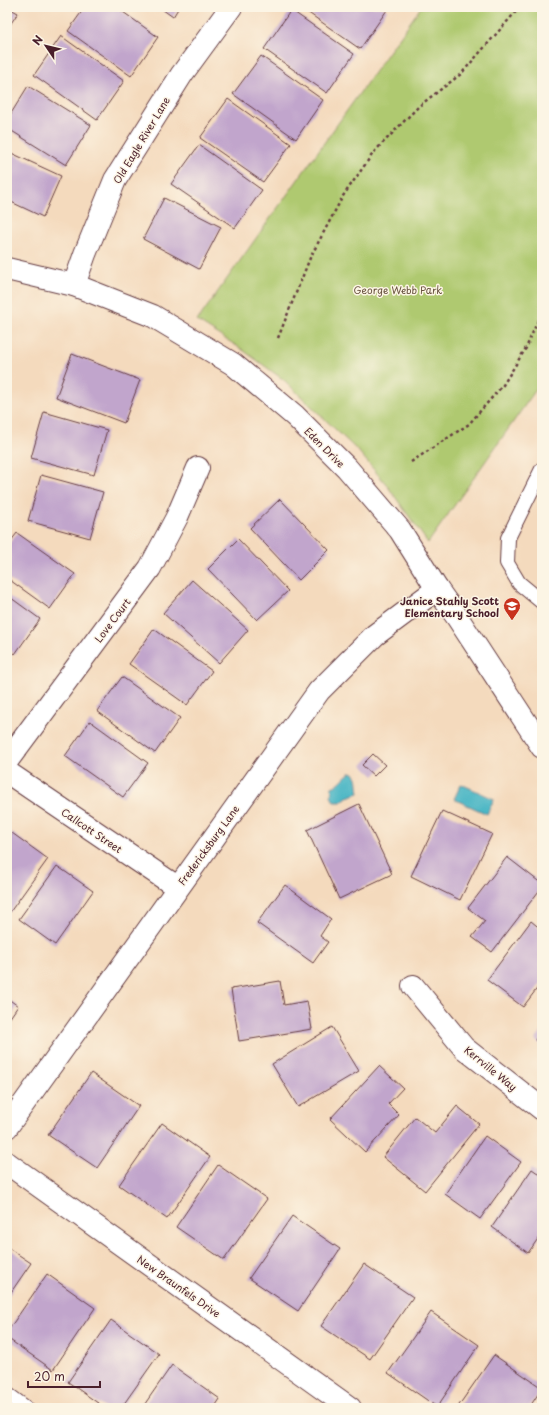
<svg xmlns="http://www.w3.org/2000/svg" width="549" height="1415" viewBox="0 0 549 1415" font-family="'Playpen Sans',sans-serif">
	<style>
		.green { fill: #afc96f; stroke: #7c744d }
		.water { fill: #4ab6c5; stroke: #4a6a78 }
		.building { fill: #c1a5cc }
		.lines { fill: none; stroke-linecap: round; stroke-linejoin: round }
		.service-casing { stroke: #643b41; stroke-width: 16 }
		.minor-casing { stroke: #643b41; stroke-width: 24 }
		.tertiary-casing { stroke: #643b41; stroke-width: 24 }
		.path { stroke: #643b41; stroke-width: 2.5; stroke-dasharray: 3 3; stroke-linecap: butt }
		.service { stroke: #fff; stroke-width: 14 }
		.minor { stroke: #fff; stroke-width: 22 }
		.tertiary { stroke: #fff; stroke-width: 22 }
		.labels { text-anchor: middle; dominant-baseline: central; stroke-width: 3; stroke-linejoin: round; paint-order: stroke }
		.street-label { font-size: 10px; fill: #4a1f2b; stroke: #fcf5e5 }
		.park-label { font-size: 10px; fill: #68523f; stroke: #fcf5e5 }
		.poi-label { font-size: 10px; font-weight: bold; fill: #4a1f2b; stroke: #fcf5e5; text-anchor: end }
	</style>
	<rect width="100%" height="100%" fill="#fcf5e5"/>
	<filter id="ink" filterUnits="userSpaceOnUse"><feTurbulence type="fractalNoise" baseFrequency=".025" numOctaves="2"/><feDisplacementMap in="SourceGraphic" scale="8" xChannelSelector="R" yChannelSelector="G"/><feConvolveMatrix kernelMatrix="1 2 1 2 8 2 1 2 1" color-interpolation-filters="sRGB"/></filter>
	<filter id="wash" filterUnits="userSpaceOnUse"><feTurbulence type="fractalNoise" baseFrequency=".012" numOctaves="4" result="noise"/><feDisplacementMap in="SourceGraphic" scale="16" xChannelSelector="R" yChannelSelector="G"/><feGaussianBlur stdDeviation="0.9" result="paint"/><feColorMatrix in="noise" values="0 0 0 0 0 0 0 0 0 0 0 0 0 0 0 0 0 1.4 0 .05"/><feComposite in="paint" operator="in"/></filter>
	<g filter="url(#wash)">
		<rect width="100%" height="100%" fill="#f4dabd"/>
		<path class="green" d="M 421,7 L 542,7 L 542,381 L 428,543 L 386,484 L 359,452 L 284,380 L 240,348 L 197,321 Z"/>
		<path class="water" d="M 352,772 C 360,776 357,785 359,793 L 347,797 L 341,802 L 334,802 L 331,796 L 332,787 C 341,784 343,776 352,772 Z
			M 461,784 L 494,799 L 487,814 L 454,799 Z"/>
		<g id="blocks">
			<path class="building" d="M 7,7 L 18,13 L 7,29 Z
				M 85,7 L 116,7 L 158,37 L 131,76 L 68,31 Z
				M 159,7 L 179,7 L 173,17 Z
				M 300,7 L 382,7 L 387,10 L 360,49 Z
				M 291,10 L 354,54 L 327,93 L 264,49 Z
				M 61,36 L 124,81 L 97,120 L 34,75 Z
				M 261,56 L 323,100 L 296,139 L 233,94 Z
				M 28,86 L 91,125 L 66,165 L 7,128 L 7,120 Z
				M 228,99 L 291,144 L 263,182 L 200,138 Z
				M 199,145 L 262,190 L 235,228 L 171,184 Z
				M 7,151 L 61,176 L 43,217 L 7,200 Z
				M 164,198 L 221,227 L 199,269 L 143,239 Z
				M 72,354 L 140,380 L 124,423 L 56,397 Z
				M 44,412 L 107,430 L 94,475 L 31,458 Z
				M 41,475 L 103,492 L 90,538 L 28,521 Z
				M 280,499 L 329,550 L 299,580 L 250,528 Z
				M 17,533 L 75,574 L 50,609 L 7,578 L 7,546 Z
				M 238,539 L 288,591 L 257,620 L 208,569 Z
				M 192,580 L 248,630 L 219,663 L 163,613 Z
				M 7,595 L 40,619 L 15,654 L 7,648 Z
				M 154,629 L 212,671 L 187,705 L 129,664 Z
				M 122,677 L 180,718 L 155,753 L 97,711 Z
				M 90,721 L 148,763 L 123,797 L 65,756 Z
				M 373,754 L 385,765 L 374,776 L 362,765 Z
				M 359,804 L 392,874 L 339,899 L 307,830 Z
				M 442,811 L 492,834 L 460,900 L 411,876 Z
				M 12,833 L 48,859 L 10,912 L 7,911 L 7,841 Z
				M 507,857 L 542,884 L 542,887 L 492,952 L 472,937 L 485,921 L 468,908 Z
				M 57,866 L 93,891 L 55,945 L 19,919 Z
				M 285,885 L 331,919 L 320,936 L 328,942 L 313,963 L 257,923 Z
				M 531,921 L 542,930 L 542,982 L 523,1007 L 487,980 Z
				M 280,981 L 284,1005 L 307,1001 L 312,1029 L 239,1041 L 231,989 Z
				M 7,998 L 18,1006 L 7,1022 Z
				M 332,1027 L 359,1071 L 298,1107 L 272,1064 Z
				M 542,1031 L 542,1046 L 535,1040 Z
				M 379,1066 L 403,1088 L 388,1104 L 399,1115 L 365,1152 L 330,1119 Z
				M 91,1073 L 139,1106 L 97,1168 L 48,1135 Z
				M 457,1106 L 479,1124 L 425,1191 L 383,1157 L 415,1117 L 435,1133 Z
				M 162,1123 L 210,1157 L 167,1219 L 119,1185 Z
				M 485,1136 L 521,1162 L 480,1219 L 445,1194 Z
				M 218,1165 L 267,1199 L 224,1260 L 176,1227 Z
				M 532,1169 L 542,1176 L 542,1233 L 528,1253 L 492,1227 Z
				M 292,1216 L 340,1249 L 298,1311 L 249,1278 Z
				M 7,1247 L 31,1263 L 7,1298 Z
				M 364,1264 L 413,1297 L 370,1359 L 321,1326 Z
				M 47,1274 L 95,1308 L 53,1370 L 7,1338 L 7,1332 Z
				M 431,1312 L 479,1345 L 437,1407 L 388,1373 Z
				M 111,1320 L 159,1354 L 121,1408 L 105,1408 L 68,1382 Z
				M 494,1355 L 542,1388 L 529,1408 L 457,1408 Z
				M 172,1365 L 220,1399 L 214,1408 L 142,1408 Z"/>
		</g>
	</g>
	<g filter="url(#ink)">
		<use href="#blocks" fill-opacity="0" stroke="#643b41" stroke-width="1"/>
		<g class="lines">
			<defs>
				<path id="service" d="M 542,469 L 508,538 L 507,563 L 519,583 L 542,602
					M 7,1394 L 26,1408"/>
				<path id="minor" d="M 74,285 L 85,254 L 115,180 L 182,74 L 231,7
					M 7,761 L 150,568 L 177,517 L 198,468
					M 7,772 L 177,887
					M 413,986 L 464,1048 L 542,1109
					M 7,1127 L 319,691 L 375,635 L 437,589
					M 7,1163 L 350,1408"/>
				<path id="tertiary" d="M 7,269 L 74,285 L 153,316 L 233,364 L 295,416 L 347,468 L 400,530 L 437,589 L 457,617 L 542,747"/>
			</defs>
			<use href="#service" class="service-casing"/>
			<use href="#minor" class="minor-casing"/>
			<use href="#tertiary" class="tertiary-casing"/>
			<path class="path" d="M 278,338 L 310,258 L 343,196 L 374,152 L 419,106 L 461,74 L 520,7
				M 411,462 L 469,424 L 503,385 L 526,348 L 542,311"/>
			<use href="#service" class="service"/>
			<use href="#minor" class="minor"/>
			<use href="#tertiary" class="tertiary"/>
		</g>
	</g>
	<defs>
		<symbol id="school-pin" viewBox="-11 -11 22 30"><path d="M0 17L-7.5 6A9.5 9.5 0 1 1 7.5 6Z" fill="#c8321e" stroke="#fcf5e5"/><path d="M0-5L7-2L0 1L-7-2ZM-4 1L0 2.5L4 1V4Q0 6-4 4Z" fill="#fff"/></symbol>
	</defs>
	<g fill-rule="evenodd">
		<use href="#school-pin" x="502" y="596" width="20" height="27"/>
	</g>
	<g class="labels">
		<g class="street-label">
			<text transform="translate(141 140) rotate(-59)">Old Eagle River Lane</text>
			<text transform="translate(325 447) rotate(45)">Eden Drive</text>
			<text transform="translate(112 620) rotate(-53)">Love Court</text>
			<text transform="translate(92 830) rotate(34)">Callcott Street</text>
			<text transform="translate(208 845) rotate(-54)">Fredericksburg Lane</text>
			<text transform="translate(491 1068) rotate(39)">Kerrville Way</text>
			<text transform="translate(179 1286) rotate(35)">New Braunfels Drive</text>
		</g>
		<g class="park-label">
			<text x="398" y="289">George Webb Park</text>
		</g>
		<g class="poi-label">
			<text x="499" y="600">Janice Stahly Scott<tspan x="499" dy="12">Elementary School</tspan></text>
		</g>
	</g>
	<rect width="549" height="1415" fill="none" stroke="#fcf5e5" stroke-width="24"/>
	<g transform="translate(46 46) rotate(305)" stroke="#fcf5e5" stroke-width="3" paint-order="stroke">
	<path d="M0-3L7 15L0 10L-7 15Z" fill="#4a1f2b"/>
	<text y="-6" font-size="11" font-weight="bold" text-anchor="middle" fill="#4a1f2b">N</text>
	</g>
	<path d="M28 1381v6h72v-6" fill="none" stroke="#4a1f2b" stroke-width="2"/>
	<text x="34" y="1381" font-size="12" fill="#4a1f2b" stroke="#fcf5e5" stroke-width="3" paint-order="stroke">20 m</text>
</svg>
